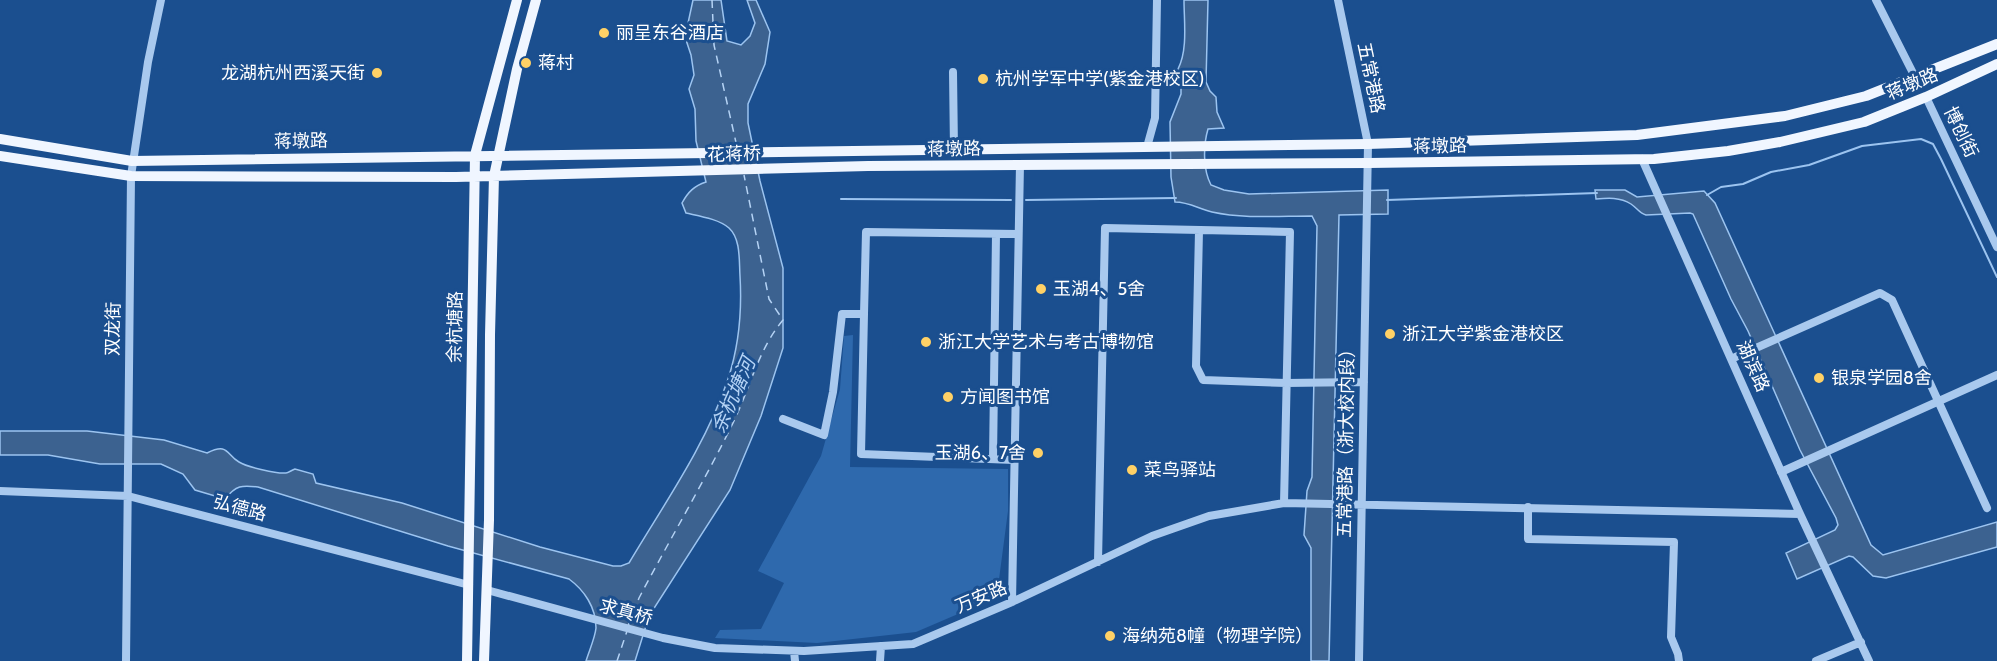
<svg xmlns="http://www.w3.org/2000/svg" width="1997" height="661" viewBox="0 0 1997 661" font-family="Cabin,'Noto Sans SC',sans-serif">
	<style>
		.green { fill: #2e69ad }
		.water { fill: #3c6290; stroke: #9cc4f0; stroke-width: 1.5 }
		.lines { fill: none; stroke-linecap: round; stroke-linejoin: round }
		.stream { stroke: #9cc4f0; stroke-width: 2 }
		.ferry { stroke: #b5d3f5; stroke-width: 1.5; stroke-dasharray: 8 6; stroke-linecap: butt }
		.minor { stroke: #a9c9ee; stroke-width: 8 }
		.major { stroke: #f0f6ff; stroke-width: 10 }
		.poi-dot { fill: #ffd166; stroke: #1b4f8f; stroke-width: 2 }
		.labels { text-anchor: middle; dominant-baseline: central; stroke-width: 6; stroke-linejoin: round; paint-order: stroke }
		.poi-label { font-size: 18px; fill: #fff; stroke: #1b4f8f; text-anchor: start }
		.street-label { font-size: 18px; fill: #fff; stroke: #1b4f8f }
		.water-label { font-size: 20px; font-style: italic; fill: #b5d3f5; stroke: #1b4f8f }
	</style>
	<rect width="100%" height="100%" fill="#1b4f8f"/>
	<path class="green" d="M 853,335 L 850,467 L 1008,469 L 1008,511 L 998,587 L 986,602 L 916,632 L 817,643 L 715,638 L 720,630 L 761,629 L 784,583 L 758,571 L 821,456 L 840,389 L 844,336 Z"/>
	<path class="water" d="M 693,0 L 721,0 L 727,41 L 741,45 L 750,36 L 755,23 L 747,0 L 756,0 L 770,32 L 765,64 L 748,104 L 748,123 L 760,181 L 783,268 L 783,348 L 761,416 L 730,490 L 649,616 L 635,661 L 586,661 C 589,651 595,638 596,628 C 596,607 584,590 569,579 L 448,546 L 258,487 C 242,485 236,485 225,499 L 195,490 L 183,474 L 161,464 L 100,464 L 48,455 L 0,455 L 0,431 L 87,431 L 164,440 L 207,453 C 229,442 226,455 239,462 C 247,467 277,474 286,473 C 288,473 292,470 295,469 L 313,474 L 316,483 L 402,503 L 540,547 L 613,566 L 621,566 L 629,563 C 664,504 706,445 728,379 C 739,346 742,310 740,276 C 739,261 741,239 729,228 C 719,219 699,216 686,213 L 682,203 C 688,192 694,186 706,182 L 696,141 L 695,109 L 689,89 L 694,75 L 691,55 L 685,37 Z
		M 1184,0 L 1208,0 L 1206,82 L 1210,91 L 1216,97 L 1217,112 L 1224,128 L 1208,129 C 1203,146 1203,170 1211,185 L 1224,190 L 1249,194 L 1388,190 L 1388,214 L 1339,215 L 1329,661 L 1311,661 L 1311,548 L 1304,535 L 1307,491 L 1312,477 L 1317,226 L 1312,216 C 1279,216 1244,219 1212,212 C 1199,209 1189,202 1175,202 L 1171,177 L 1170,122 L 1181,94 L 1181,80 L 1178,69 C 1188,50 1184,21 1184,0 Z
		M 1595,190 L 1625,190 L 1637,197 L 1704,191 L 1715,203 L 1871,545 L 1883,555 L 1997,522 L 1997,547 L 1886,578 L 1873,576 L 1853,557 L 1849,556 L 1797,579 L 1786,553 L 1835,530 L 1838,525 L 1836,518 L 1800,450 L 1748,331 L 1731,299 L 1693,214 L 1690,213 L 1646,215 C 1639,213 1637,208 1631,204 C 1620,197 1608,198 1596,199 Z"/>
	<g class="lines">
		<path class="stream" d="M 1707,195 L 1721,187 L 1743,184 L 1771,172 L 1809,165 L 1862,146 L 1921,139 L 1933,144 L 1941,159 L 1997,277
			M 841,199 L 1011,200
			M 1026,200 L 1176,198
			M 1387,200 L 1597,193"/>
		<path class="ferry" d="M 712,0 L 714,45 L 737,147
			M 628,626 L 639,598 C 670,539 704,482 733,423 C 750,388 758,350 783,320 L 769,299 L 744,175
			M 617,661 L 627,631"/>
		<path class="minor" d="M 1338,0 L 1368,144 L 1359,661
			M 1876,0 L 1915,77
			M 953,72 L 954,150
			M 1926,97 L 1997,247
			M 1147,147 L 1155,118 L 1157,0
			M 1642,159 L 1800,514 L 1869,661
			M 1199,231 L 1196,366 L 1203,380 L 1286,383 L 1364,382
			M 864,314 L 861,454 L 1014,460
			M 1731,359 L 1880,293 L 1892,300 L 1987,508
			M 783,419 L 824,435 L 833,392 L 842,314 L 864,314 L 866,232 L 1018,234
			M 993,459 L 996,234
			M 1781,472 L 1997,375
			M 0,491 L 128,496 L 469,585
			M 1528,507 L 1528,539 L 1674,542 L 1671,637 L 1678,654 L 1679,661
			M 1098,562 L 1105,228 L 1290,232 L 1284,503
			M 487,590 L 663,638 L 715,648 L 804,651 L 913,644 L 1012,602 L 1152,536 L 1209,516 L 1284,503 L 1800,514
			M 1012,602 L 1020,164
			M 794,651 L 795,661
			M 126,661 L 131,176 L 148,62 L 161,0
			M 880,661 L 881,646
			M 1816,661 L 1861,642"/>
		<path class="major" d="M 0,139 L 132,161 L 1368,144 L 1637,135 L 1785,116 L 1866,96 L 1997,44
			M 0,156 L 131,176 L 456,177 L 868,166 L 1369,163 L 1654,159 L 1728,151 L 1780,142 L 1864,122 L 1926,97 L 1997,64
			M 467,661 L 475,155 L 517,0
			M 484,661 L 489,520 L 490,335 L 494,176 L 517,69 L 536,0"/>
	</g>
	<g class="poi-dot">
		<circle cx="604" cy="33" r="6"/>
		<circle cx="526" cy="63" r="6"/>
		<circle cx="377" cy="73" r="6"/>
		<circle cx="983" cy="79" r="6"/>
		<circle cx="1041" cy="289" r="6"/>
		<circle cx="1390" cy="334" r="6"/>
		<circle cx="926" cy="342" r="6"/>
		<circle cx="1819" cy="378" r="6"/>
		<circle cx="948" cy="397" r="6"/>
		<circle cx="1038" cy="453" r="6"/>
		<circle cx="1132" cy="470" r="6"/>
		<circle cx="1110" cy="636" r="6"/>
	</g>
	<g class="labels">
		<g class="poi-label">
			<text x="616" y="33">丽呈东谷酒店</text>
			<text x="538" y="63">蒋村</text>
			<text x="365" y="73" text-anchor="end">龙湖杭州西溪天街</text>
			<text x="995" y="79">杭州学军中学(紫金港校区)</text>
			<text x="1053" y="289">玉湖4、5舍</text>
			<text x="1402" y="334">浙江大学紫金港校区</text>
			<text x="938" y="342">浙江大学艺术与考古博物馆</text>
			<text x="1831" y="378">银泉学园8舍</text>
			<text x="960" y="397">方闻图书馆</text>
			<text x="1026" y="453" text-anchor="end">玉湖6、7舍</text>
			<text x="1144" y="470">菜鸟驿站</text>
			<text x="1122" y="636">海纳苑8幢（物理学院）</text>
		</g>
		<g class="street-label">
			<text transform="translate(1371 78) rotate(78)">五常港路</text>
			<text transform="translate(1912 84) rotate(-23)">蒋墩路</text>
			<text transform="translate(1961 132) rotate(64)">博创街</text>
			<text transform="translate(301 141) rotate(-1)">蒋墩路</text>
			<text transform="translate(1440 146) rotate(-1)">蒋墩路</text>
			<text transform="translate(954 149) rotate(-1)">蒋墩路</text>
			<text transform="translate(734 154) rotate(-2)">花蒋桥</text>
			<text transform="translate(455 327) rotate(-89)">余杭塘路</text>
			<text transform="translate(113 329) rotate(-89)">双龙街</text>
			<text transform="translate(1753 366) rotate(66)">湖滨路</text>
			<text transform="translate(1346 439) rotate(-89)">五常港路（浙大校内段）</text>
			<text transform="translate(240 508) rotate(15)">弘德路</text>
			<text transform="translate(981 597) rotate(-23)">万安路</text>
			<text transform="translate(626 612) rotate(15)">求真桥</text>
		</g>
		<g class="water-label">
			<text transform="translate(733 395) rotate(-66)">余杭塘河</text>
		</g>
	</g>
</svg>
